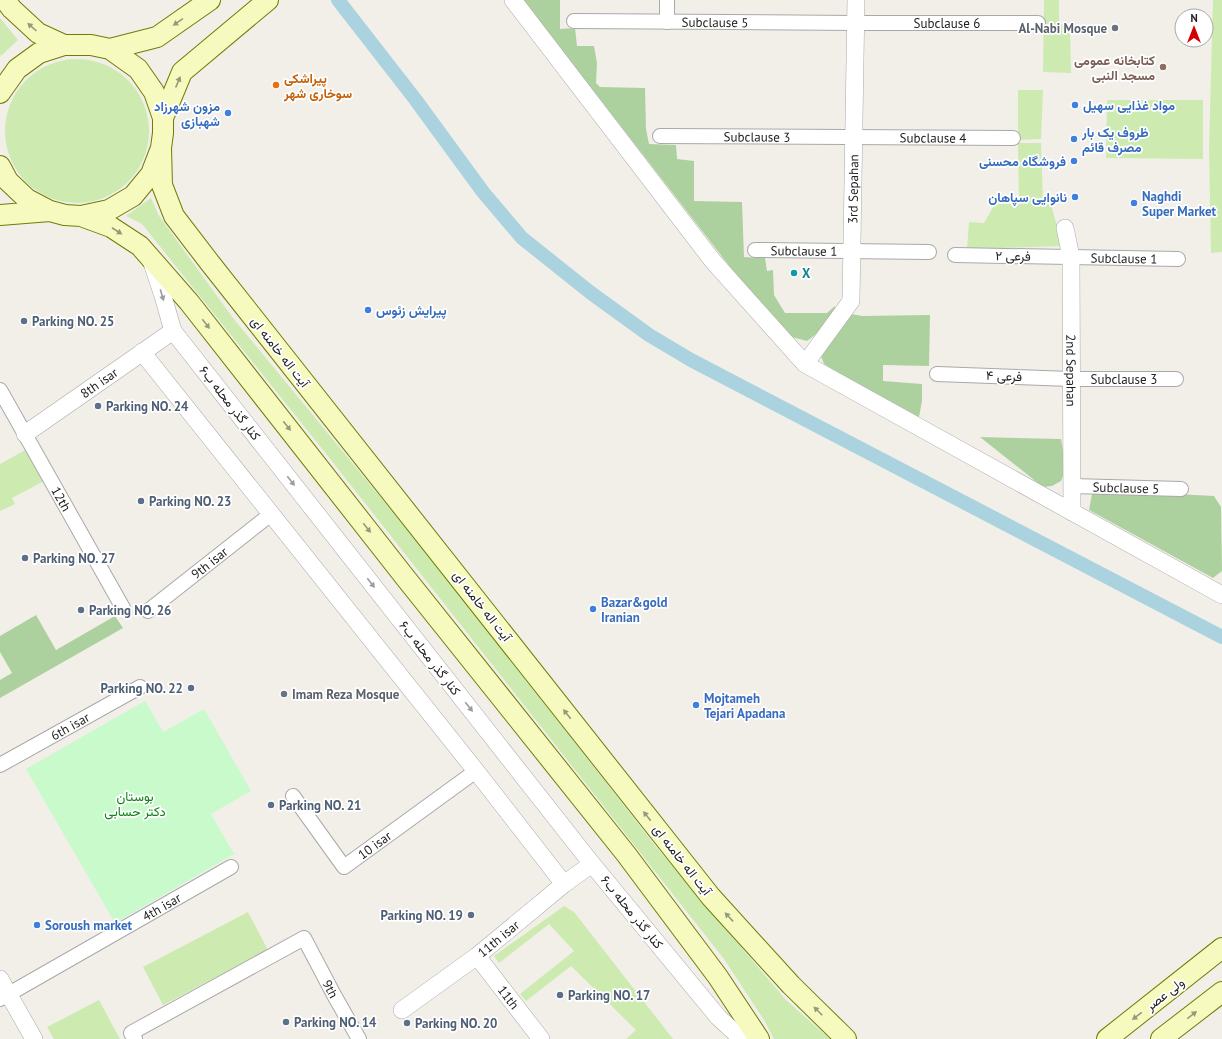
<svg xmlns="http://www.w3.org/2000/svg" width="1222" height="1039" viewBox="0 0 1222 1039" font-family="'PT Sans',Vazirmatn,sans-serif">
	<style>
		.grass { fill: #cdebb0 }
		.forest { fill: #add19e }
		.park { fill: #c8facc }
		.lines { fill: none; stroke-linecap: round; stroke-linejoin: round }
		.canal { stroke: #aad3df; stroke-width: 14 }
		.minor-casing { stroke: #a9a9a9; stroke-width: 16 }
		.tertiary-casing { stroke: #a9a9a9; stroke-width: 18 }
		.secondary-casing { stroke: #707d05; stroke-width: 22 }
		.minor { stroke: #fff; stroke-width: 14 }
		.tertiary { stroke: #fff; stroke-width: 17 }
		.secondary { stroke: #f7fabf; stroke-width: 20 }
		.oneway { fill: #979978 }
		.oneway2 { fill: #9c9c9c }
		.worship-dot { fill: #6b7280; stroke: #fff; stroke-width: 1.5 }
		.education-dot { fill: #8d6e63; stroke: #fff; stroke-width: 1.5 }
		.food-dot { fill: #e8710a; stroke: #fff; stroke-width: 1.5 }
		.shop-dot { fill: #3f7fe0; stroke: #fff; stroke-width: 1.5 }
		.culture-dot { fill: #0f9aa8; stroke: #fff; stroke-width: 1.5 }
		.service-dot { fill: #5c6f8a; stroke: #fff; stroke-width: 1.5 }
		.labels { text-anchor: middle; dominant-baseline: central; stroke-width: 3.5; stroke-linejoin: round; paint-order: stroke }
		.street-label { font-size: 13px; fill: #222; stroke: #fff }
		.worship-label { font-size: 13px; font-weight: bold; fill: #5b616d; stroke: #fff; text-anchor: end }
		.education-label { font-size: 13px; font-weight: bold; fill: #785e54; stroke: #fff; text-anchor: end }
		.food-label { font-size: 13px; font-weight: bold; fill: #c56008; stroke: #fff; text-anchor: start }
		.shop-label { font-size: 13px; font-weight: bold; fill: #366cbe; stroke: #fff; text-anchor: start }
		.culture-label { font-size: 13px; font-weight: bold; fill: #0d838f; stroke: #fff; text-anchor: start }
		.service-label { font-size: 13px; font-weight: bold; fill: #4e5e75; stroke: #fff; text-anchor: start }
		.park-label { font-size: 13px; fill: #0c8416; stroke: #fff }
	</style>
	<rect width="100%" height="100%" fill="#f2efe9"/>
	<path class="grass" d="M 1044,0 L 1059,0 L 1059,24 L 1070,25 L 1071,73 L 1043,72 Z
		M 1213,0 L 1222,0 L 1222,252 L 1211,253 L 1209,148 Z
		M 0,18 L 18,40 L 1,56 L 0,54 Z
		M5 131a72 72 0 1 1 144 0a72 72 0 1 1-144 0Z
		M 1018,90 L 1043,90 L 1041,139 L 1018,140 Z
		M 1107,100 L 1203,100 L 1203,159 L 1106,158 Z
		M 1018,143 L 1041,143 L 1043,202 L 1051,205 L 1063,246 L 967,249 L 969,222 L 984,223 L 995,204 L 1019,204 Z
		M 151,198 L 159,216 L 233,318 L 437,566 L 657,848 L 786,1000 L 830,1039 L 774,1039 L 764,1020 L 724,959 L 331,460 L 142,224 L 126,216 Z
		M 27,449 L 44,481 L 12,498 L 15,504 L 0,511 L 0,464 Z
		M 564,906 L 574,912 L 673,1039 L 626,1039 L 636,1030 L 571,966 L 526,1001 L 520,994 L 574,951 L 549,924 L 499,963 L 494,956 Z
		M 248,912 L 268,950 L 163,1005 L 143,967 Z
		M 99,1000 L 120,1039 L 54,1039 L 47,1027 Z"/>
	<path class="forest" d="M 519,0 L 560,0 L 560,29 L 575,28 L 577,46 L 594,46 L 597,63 L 596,83 L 600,87 L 645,88 L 646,129 L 649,144 L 676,145 L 677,159 L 694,161 L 694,201 L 742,202 L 744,257 L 765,258 L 767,271 L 773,270 L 774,295 L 785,313 L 827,313 L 835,306 L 835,314 L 815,335 L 807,341 L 788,336 L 765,312 L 596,94 Z
		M 851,314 L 862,316 L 930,315 L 929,366 L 883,365 L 883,381 L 922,384 L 922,401 L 919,417 L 840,375 L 824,364 L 821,356 L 828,342 Z
		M 980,437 L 1061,439 L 1066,468 L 1061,481 L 1052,486 L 1043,487 Z
		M 1098,490 L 1214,496 L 1221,507 L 1222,571 L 1213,578 L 1089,510 L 1092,494 Z
		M 36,615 L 56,650 L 115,616 L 123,628 L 0,698 L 0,680 L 12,673 L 0,652 L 0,636 Z"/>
	<path class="park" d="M 145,701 L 163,732 L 204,709 L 251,791 L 211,814 L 234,854 L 115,923 L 26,769 Z"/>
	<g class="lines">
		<path class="canal" d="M 338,0 L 415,99 L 483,192 L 522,238 L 591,293 L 649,335 L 691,360 L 1222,637"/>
		<defs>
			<g id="minor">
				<path id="s1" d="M 574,21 L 855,23 L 1038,23"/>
				<path d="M 667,22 L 667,0"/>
				<path id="s2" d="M 660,136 L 1013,138"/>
				<path id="s3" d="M 755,250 L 929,252"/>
				<path id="s4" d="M 955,255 L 1178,259"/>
				<path id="s5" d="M 937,374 L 1071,379 L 1176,379"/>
				<path id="s6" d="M 0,390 L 123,608"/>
				<path id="s7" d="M 1072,486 L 1181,489"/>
				<path id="s8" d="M 148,611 L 271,514"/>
				<path id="s9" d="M 0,765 L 140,687"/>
				<path id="s10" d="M 293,796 L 344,867 L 476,771"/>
				<path id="s11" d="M 0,999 L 231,867"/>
				<path id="s12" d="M 135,1039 L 131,1033 L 304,938 L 334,995 L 359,1039"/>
			</g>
			<g id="tertiary">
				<path d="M 513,0 L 712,260 L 805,364 L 1222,595"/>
				<path id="s13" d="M 1065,228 L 1071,257 L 1072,512"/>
				<path d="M 151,260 L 163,296 L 173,331 L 592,864 L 718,1017 L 742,1039"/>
				<path d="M 142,352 L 476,771 L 564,884"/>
				<path id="s14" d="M 805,364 L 851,301 L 856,0"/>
				<path id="s15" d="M 25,434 L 173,331"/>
				<path id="s16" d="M 477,956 L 541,1039"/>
				<path d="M 0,979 L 34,1039"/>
				<path id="s17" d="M 402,1010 L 477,956 L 564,884 L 592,864"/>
			</g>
			<path id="secondary" d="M 5,0 L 12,9 L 38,33 L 64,45
				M 110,49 L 157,37 L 210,0
				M 0,93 L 17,69 L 39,53 L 64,45 L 91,45 L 110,49 L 138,69 L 154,92 L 163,118 L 163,133 L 161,148 L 151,174 L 133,196 L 109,210 L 81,216 L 65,215 L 50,211 L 27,199 L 8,181 L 0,166
				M 163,118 L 182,72 L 268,0
				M 161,148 L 162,185 L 174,216 L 210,263 L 711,897 L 791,985 L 846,1039
				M 0,215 L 50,211
				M 81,216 L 111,227 L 140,246 L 189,302 L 404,576 L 626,854 L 718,977 L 759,1039
				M 1107,1039 L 1222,948
				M 1161,1039 L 1222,992"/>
		</defs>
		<use href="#minor" class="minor-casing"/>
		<use href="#tertiary" class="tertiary-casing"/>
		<use href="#secondary" class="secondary-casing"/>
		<use href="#minor" class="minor"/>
		<use href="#tertiary" class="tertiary"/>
		<use href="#secondary" class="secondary"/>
	</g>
	<defs><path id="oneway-solid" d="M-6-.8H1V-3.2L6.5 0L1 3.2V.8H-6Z"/></defs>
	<g class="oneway">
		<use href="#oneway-solid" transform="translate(178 22) rotate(145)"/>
		<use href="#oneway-solid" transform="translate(32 27) rotate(-138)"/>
		<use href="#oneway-solid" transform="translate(178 82) rotate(-67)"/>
		<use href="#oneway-solid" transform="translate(117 231) rotate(33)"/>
		<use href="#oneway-solid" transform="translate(206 324) rotate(52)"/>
		<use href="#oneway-solid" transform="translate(287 426) rotate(52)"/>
		<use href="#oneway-solid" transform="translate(367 528) rotate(52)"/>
		<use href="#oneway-solid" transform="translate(567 714) rotate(-128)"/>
		<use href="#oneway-solid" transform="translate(647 816) rotate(-128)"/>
		<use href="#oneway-solid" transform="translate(729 917) rotate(-133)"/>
		<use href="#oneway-solid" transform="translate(818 1011) rotate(-135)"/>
		<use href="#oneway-solid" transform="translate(1192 1015) rotate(-38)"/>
		<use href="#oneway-solid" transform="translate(1137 1016) rotate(142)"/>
	</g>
	<g class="oneway2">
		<use href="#oneway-solid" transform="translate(162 295) rotate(73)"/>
		<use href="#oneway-solid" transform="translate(291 481) rotate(52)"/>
		<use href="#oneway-solid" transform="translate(371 583) rotate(52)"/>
		<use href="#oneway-solid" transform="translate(469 707) rotate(52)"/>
	</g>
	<g class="worship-dot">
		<circle cx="1115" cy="28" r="4"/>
		<circle cx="284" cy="694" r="4"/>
	</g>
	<circle class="education-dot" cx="1163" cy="67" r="4"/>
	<circle class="food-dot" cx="276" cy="85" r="4"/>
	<g class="shop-dot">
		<circle cx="1075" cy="105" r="4"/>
		<circle cx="228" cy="113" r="4"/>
		<circle cx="1074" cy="139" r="4"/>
		<circle cx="1074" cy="161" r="4"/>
		<circle cx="1075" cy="197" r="4"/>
		<circle cx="1134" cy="203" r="4"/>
		<circle cx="368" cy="310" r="4"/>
		<circle cx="593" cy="609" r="4"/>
		<circle cx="696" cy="705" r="4"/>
		<circle cx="37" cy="925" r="4"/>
	</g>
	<circle class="culture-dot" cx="794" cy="273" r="4"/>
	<g class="service-dot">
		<circle cx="24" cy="321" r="4"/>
		<circle cx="98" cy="406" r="4"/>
		<circle cx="141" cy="501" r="4"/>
		<circle cx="25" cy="558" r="4"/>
		<circle cx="81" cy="610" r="4"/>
		<circle cx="191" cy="688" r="4"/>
		<circle cx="271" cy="805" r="4"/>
		<circle cx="471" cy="915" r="4"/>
		<circle cx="560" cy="995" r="4"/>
		<circle cx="286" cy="1022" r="4"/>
		<circle cx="407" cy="1023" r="4"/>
	</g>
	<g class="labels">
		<g class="street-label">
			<text stroke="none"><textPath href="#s1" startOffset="141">Subclause 5</textPath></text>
			<text stroke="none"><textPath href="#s1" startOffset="373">Subclause 6</textPath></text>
			<text stroke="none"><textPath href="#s2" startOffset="97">Subclause 3</textPath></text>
			<text stroke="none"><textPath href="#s2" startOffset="273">Subclause 4</textPath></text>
			<text stroke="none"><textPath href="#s14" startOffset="190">3rd Sepahan</textPath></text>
			<text stroke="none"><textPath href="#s3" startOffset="49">Subclause 1</textPath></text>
			<text transform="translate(1013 256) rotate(1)">فرعی ۲</text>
			<text stroke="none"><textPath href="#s4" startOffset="169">Subclause 1</textPath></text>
			<text transform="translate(280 352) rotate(52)">آیت اله خامنه ای</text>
			<text stroke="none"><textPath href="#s13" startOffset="143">2nd Sepahan</textPath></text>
			<text transform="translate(1004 376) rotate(2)">فرعی ۴</text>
			<text stroke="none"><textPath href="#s5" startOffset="187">Subclause 3</textPath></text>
			<text stroke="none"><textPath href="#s15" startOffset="90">8th isar</textPath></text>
			<text transform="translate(230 403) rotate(52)">کنار گذر محله ب۶</text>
			<text stroke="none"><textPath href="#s7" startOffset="54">Subclause 5</textPath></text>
			<text stroke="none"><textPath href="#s6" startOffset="125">12th</textPath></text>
			<text stroke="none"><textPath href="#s8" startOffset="78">9th isar</textPath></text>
			<text transform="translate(482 606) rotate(52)">آیت اله خامنه ای</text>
			<text transform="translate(430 658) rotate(52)">کنار گذر محله ب۶</text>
			<text stroke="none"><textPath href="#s9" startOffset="80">6th isar</textPath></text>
			<text stroke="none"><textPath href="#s10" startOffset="125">10 isar</textPath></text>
			<text transform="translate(682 860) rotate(52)">آیت اله خامنه ای</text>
			<text stroke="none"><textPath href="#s11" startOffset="186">4th isar</textPath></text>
			<text transform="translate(632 912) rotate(51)">کنار گذر محله ب۶</text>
			<text stroke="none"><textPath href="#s17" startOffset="120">11th isar</textPath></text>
			<text stroke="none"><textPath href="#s12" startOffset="262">9th</textPath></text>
			<text transform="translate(1165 994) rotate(-38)">ولی عصر</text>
			<text stroke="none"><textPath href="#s16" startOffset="52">11th</textPath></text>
		</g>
		<g class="worship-label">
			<text x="1107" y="28">Al-Nabi Mosque</text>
			<text x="292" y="694" text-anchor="start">Imam Reza Mosque</text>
		</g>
		<g class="education-label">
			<text x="1155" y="60">کتابخانه عمومی<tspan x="1155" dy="15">مسجد النبی</tspan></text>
		</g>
		<g class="food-label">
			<text x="284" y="78">پیراشکی<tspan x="284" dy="15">سوخاری شهر</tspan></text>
		</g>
		<g class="shop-label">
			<text x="1083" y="105">مواد غذایی سهیل</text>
			<text x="220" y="106" text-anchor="end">مزون شهرزاد<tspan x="220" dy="15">شهبازی</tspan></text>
			<text x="1082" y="132">ظروف یک بار<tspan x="1082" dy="15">مصرف قائم</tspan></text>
			<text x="1066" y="161" text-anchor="end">فروشگاه محسنی</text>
			<text x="1142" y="196">Naghdi<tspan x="1142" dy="15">Super Market</tspan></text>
			<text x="1067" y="197" text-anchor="end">نانوایی سپاهان</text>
			<text x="376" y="310">پیرایش زئوس</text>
			<text x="601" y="602">Bazar&amp;gold<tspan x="601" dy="15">Iranian</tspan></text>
			<text x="704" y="698">Mojtameh<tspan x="704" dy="15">Tejari Apadana</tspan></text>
			<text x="45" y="925">Soroush market</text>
		</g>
		<g class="culture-label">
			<text x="802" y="273">X</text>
		</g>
		<g class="service-label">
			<text x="32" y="321">Parking NO. 25</text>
			<text x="106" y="406">Parking NO. 24</text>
			<text x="149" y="501">Parking NO. 23</text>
			<text x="33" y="558">Parking NO. 27</text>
			<text x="89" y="610">Parking NO. 26</text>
			<text x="183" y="688" text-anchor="end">Parking NO. 22</text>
			<text x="279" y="805">Parking NO. 21</text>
			<text x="463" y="915" text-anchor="end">Parking NO. 19</text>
			<text x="568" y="995">Parking NO. 17</text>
			<text x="294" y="1022">Parking NO. 14</text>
			<text x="415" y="1023">Parking NO. 20</text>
		</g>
		<g class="park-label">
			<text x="135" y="796">بوستان<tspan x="135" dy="15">دکتر حسابی</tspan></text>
		</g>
	</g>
	<g transform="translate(1194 28)"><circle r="19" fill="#ffffff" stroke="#a7a7a7"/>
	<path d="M0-3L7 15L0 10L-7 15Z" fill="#d40000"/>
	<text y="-6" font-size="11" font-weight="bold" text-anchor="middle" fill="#222222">N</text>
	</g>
</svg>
